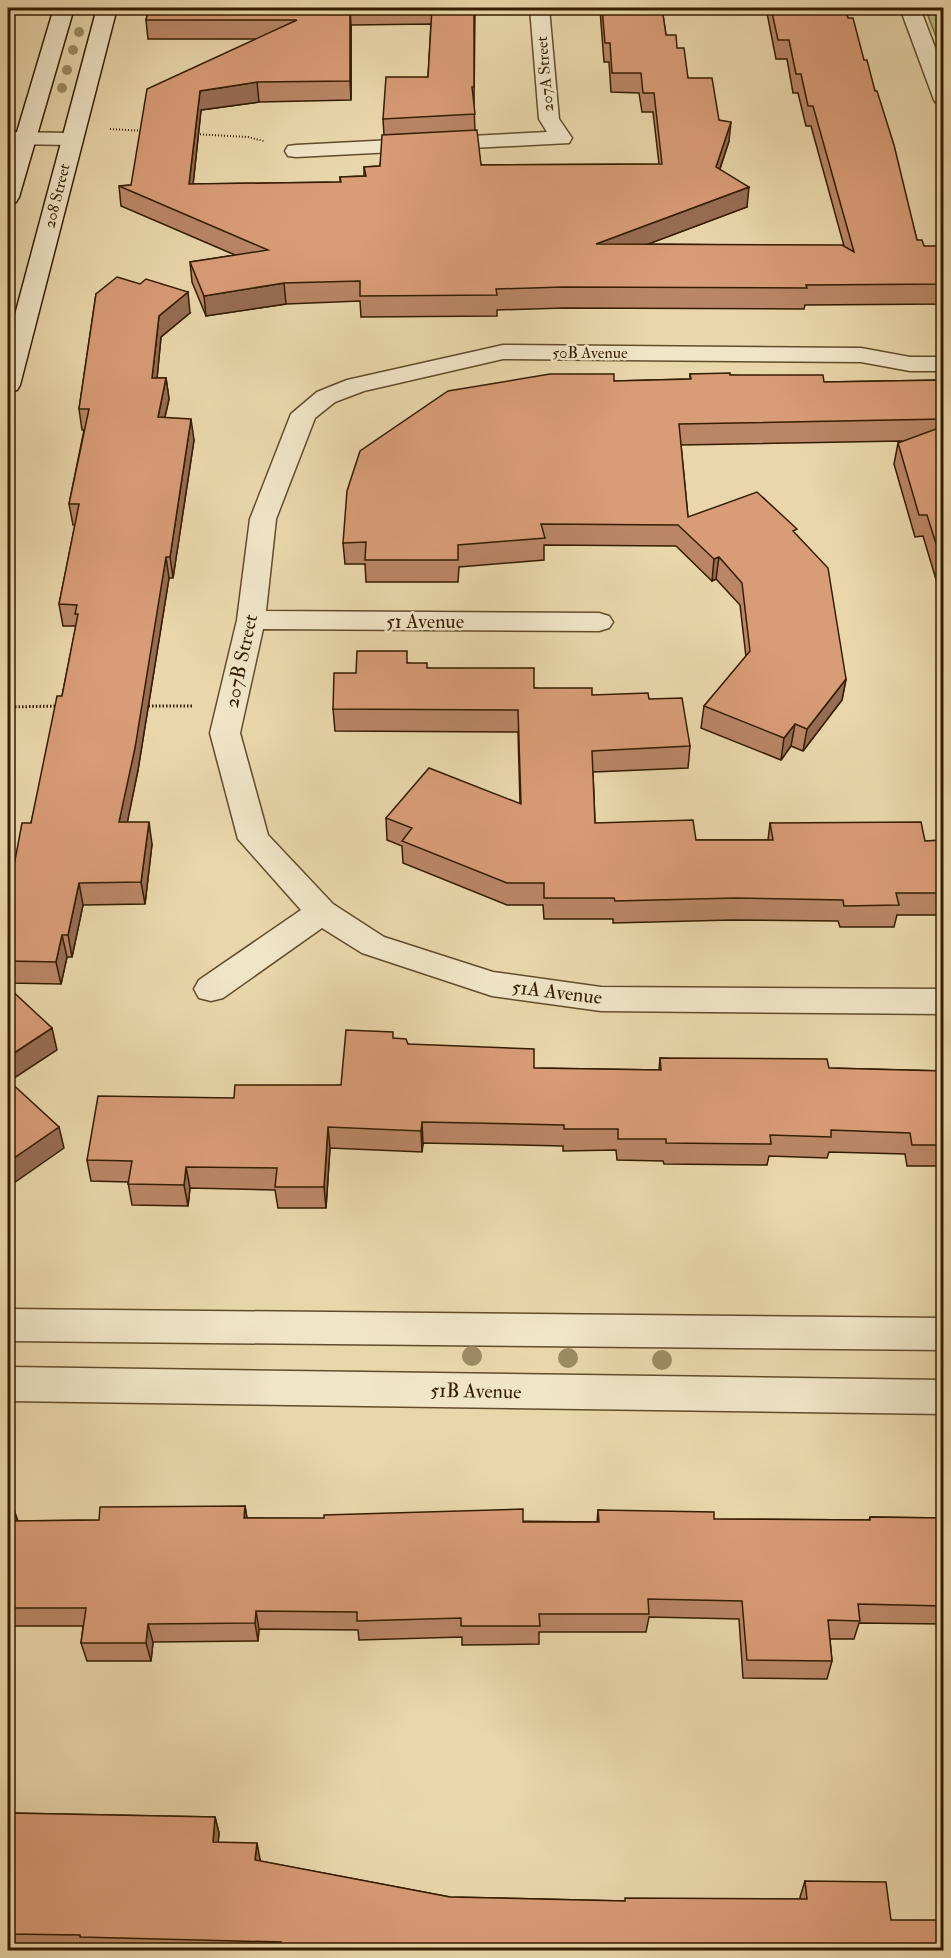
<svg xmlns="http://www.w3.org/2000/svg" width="951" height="1958" viewBox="0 0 951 1958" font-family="'IM FELL Double Pica',serif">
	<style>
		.green { fill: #bdbc84; stroke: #796c42; stroke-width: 1.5 }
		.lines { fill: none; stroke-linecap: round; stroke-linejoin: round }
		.minor-casing { stroke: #624c2b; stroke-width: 3 }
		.tertiary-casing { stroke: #624c2b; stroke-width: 3 }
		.secondary-casing { stroke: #351d00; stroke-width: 3 }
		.path-far1 { stroke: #351d00; stroke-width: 2; stroke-dasharray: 1 2; stroke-linecap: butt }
		.path { stroke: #351d00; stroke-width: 3; stroke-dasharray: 1.5 2; stroke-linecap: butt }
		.minor { fill: #f1e5c8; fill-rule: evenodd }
		.tertiary { fill: #f1e5c8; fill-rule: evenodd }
		.secondary { fill: #f1e5c8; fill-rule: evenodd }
		.tree { fill: #9d8b63 }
		.wall { fill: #ba8666; stroke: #351d00; stroke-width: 1.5; fill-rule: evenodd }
		.shaded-wall { fill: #976d53; stroke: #351d00; stroke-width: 1.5 }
		.building { fill: #d89c77; stroke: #351d00; stroke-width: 1.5 }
		.labels { text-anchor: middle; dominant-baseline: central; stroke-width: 5; stroke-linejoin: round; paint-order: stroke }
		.far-street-label { font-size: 16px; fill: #351d00; stroke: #f1e5c8 }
		.street-label { font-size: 20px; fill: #351d00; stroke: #f1e5c8 }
	</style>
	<rect width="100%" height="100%" fill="#e9d7ab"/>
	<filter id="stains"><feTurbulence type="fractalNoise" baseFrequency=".00333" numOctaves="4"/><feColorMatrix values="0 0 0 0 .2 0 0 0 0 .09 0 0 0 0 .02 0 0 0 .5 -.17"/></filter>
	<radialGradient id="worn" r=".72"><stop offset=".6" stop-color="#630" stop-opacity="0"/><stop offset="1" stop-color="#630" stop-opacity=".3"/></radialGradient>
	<path class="green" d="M 925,8 L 943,8 L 943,55 Z"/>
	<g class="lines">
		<defs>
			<path id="minor" d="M 530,8 L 549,8 L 559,119 L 572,138 L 569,143 L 296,157 L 288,156 L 285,151 L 288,146 L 296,145 L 547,132 L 539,119 Z
				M 8,132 L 72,133 L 80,134 L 83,139 L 80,144 L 72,145 L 8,144 Z
				M 503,345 L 861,348 L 910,357 L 944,357 L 944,371 L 910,371 L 861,362 L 503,359 L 364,391 L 335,402 L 315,418 L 276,519 L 266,611 L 599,613 L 609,616 L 613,622 L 609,628 L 599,631 L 263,629 L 240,733 L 268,835 L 333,904 L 384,937 L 493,972 L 601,987 L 944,989 L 944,1014 L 601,1011 L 492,996 L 362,953 L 322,928 L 223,998 L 211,1001 L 199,998 L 194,989 L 199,980 L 301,910 L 238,839 L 210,733 L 237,620 L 250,519 L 291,414 L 317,392 L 347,380 Z"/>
			<path id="tertiary" d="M 900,8 L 920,8 L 944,71 L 944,106 L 937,104 L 934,100 Z
				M 8,1309 L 944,1318 L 944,1350 L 8,1341 Z
				M 8,1367 L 944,1380 L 944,1414 L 8,1401 Z"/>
			<path id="secondary" d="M 54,8 L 74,8 L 19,197 L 16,202 L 8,204 L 8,162 Z
				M 97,8 L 117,8 L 20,385 L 17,390 L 8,392 L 8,341 Z"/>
		</defs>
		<use href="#minor" class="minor-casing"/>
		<use href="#tertiary" class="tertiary-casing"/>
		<use href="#secondary" class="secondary-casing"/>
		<path class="path-far1" d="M 110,129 L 145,131
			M 194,134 L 248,137 L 264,141"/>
		<path class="path" d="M 145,706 L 192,706
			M 8,707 L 60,706"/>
		<use href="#minor" class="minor"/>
		<use href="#tertiary" class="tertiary"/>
		<use href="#secondary" class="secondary"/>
	</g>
	<g class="tree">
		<circle cx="79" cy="32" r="5"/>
		<circle cx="73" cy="50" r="5"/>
		<circle cx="67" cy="70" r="5"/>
		<circle cx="62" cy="88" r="5"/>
		<circle cx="472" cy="1356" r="10"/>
		<circle cx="568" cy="1358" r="10"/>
		<circle cx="662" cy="1360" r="10"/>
	</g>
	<path class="wall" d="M 149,8 L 475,8 L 474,106 L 475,130 L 481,165 L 659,164 L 653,112 L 642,112 L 639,93 L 611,92 L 609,62 L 604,62 L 600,10 L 600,8 L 662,8 L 666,35 L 677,48 L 688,78 L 719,120 L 729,141 L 720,169 L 747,207 L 648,244 L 844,246 L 811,126 L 806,126 L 798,93 L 793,93 L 787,59 L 776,59 L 766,8 L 845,8 L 848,18 L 875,91 L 917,240 L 924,246 L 944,254 L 944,304 L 805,305 L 804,309 L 563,308 L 497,310 L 497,316 L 361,317 L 360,301 L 286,304 L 206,316 L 192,282 L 190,262 L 235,255 L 121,206 L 119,186 L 131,185 L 256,39 L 148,39 L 146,20 ZM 431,24 L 428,77 L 383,119 L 384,135 L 380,166 L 364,167 L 364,176 L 340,177 L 340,182 L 193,184 L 201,110 L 259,102 L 351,100 L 351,25 Z
		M 96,294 L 190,313 L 161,337 L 157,378 L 166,378 L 169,399 L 165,417 L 194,440 L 173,578 L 169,578 L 138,770 L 127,822 L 152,844 L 145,904 L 83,905 L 72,957 L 67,957 L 61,984 L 8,983 L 8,892 L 9,892 L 31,823 L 62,696 L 76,626 L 63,626 L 59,604 L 75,525 L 73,525 L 69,504 L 84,430 L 82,430 L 79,409 Z
		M 690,374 L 730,375 L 824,382 L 944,380 L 944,606 L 923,536 L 915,537 L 894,464 L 898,443 L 902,441 L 681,445 L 688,517 L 797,535 L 846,679 L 842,700 L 803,751 L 791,746 L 781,760 L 701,728 L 704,706 L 746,657 L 740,605 L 716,579 L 712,581 L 676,546 L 544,545 L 544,560 L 459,567 L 458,582 L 366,582 L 365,564 L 345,564 L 343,543 L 614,381 L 690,379 Z
		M 408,663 L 428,668 L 534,688 L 592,695 L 649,699 L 690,746 L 688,768 L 593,772 L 595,823 L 696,840 L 768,840 L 770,823 L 925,841 L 944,840 L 944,915 L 897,915 L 894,927 L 840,927 L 838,921 L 732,920 L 613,923 L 613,919 L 544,919 L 543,905 L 507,905 L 403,863 L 402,846 L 387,840 L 386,818 L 520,803 L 518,732 L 335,731 L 333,709 L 356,673 Z
		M 393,1038 L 408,1044 L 534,1068 L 659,1070 L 660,1058 L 829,1068 L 944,1071 L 944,1166 L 907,1166 L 905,1154 L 829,1152 L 827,1158 L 769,1156 L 767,1165 L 664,1164 L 663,1161 L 617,1160 L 616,1150 L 563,1151 L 563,1146 L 423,1143 L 422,1152 L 330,1148 L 326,1208 L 278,1208 L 275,1190 L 190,1188 L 188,1206 L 132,1205 L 128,1182 L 91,1181 L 87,1160 L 234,1098 L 341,1085 Z
		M 245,1506 L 247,1518 L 597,1522 L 598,1510 L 714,1519 L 869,1520 L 870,1517 L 944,1518 L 944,1624 L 859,1623 L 854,1639 L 830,1639 L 832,1661 L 827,1679 L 743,1678 L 739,1619 L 649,1617 L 646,1632 L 539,1632 L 539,1644 L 462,1645 L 462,1637 L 359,1640 L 358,1630 L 259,1629 L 258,1641 L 153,1642 L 151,1661 L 87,1661 L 81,1643 L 83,1626 L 8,1626 L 8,1507 L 13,1507 L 18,1521 L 99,1520 Z
		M 8,1813 L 215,1817 L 219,1833 L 218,1842 L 260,1859 L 260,1861 L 450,1897 L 625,1901 L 800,1899 L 800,1897 L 805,1881 L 891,1920 L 944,1950 L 85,1950 L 8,1949 Z"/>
	<path class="shaded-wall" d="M 350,8 L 351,25 L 351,100 L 350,81 Z
		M 257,82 L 259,102 L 201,110 L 191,204 L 189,184 L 200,91 Z
		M 731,122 L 729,141 L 714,186 L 716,167 Z
		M 749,187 L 747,207 L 595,264 L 596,244 Z
		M 284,283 L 286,304 L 206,316 L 204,296 Z
		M 188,292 L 190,313 L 161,337 L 155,399 L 152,378 L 159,316 Z
		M 166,378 L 169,399 L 160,438 L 158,417 Z
		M 191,419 L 194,440 L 173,578 L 170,557 Z
		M 166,557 L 169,578 L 138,770 L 123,844 L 119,822 Z
		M 719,557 L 716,579 L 712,581 L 714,559 Z
		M 846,679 L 842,700 L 803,751 L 807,729 Z
		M 795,724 L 791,746 L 781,760 L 784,738 Z
		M 149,822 L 152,844 L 145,904 L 141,882 Z
		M 79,883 L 83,905 L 72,957 L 68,935 Z
		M 62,935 L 67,957 L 61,984 L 56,962 Z
		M 52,1028 L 57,1050 L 8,1082 L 8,1057 Z
		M 422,1122 L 423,1143 L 422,1152 L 421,1131 Z
		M 59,1127 L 64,1148 L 8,1187 L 8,1162 Z
		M 328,1127 L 330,1148 L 326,1208 L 324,1187 Z
		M 186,1167 L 190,1188 L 188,1206 L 184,1185 Z
		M 245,1506 L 248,1525 L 244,1518 Z
		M 13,1507 L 19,1526 L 11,1521 Z
		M 256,1611 L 259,1629 L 258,1641 L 255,1623 Z
		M 148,1624 L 153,1642 L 151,1661 L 146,1643 Z
		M 215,1817 L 219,1833 L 217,1858 L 213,1842 Z
		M 257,1843 L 260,1859 L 258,1876 L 255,1860 Z"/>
	<path class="building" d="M 149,8 L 350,8 L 350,81 L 257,82 L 200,91 L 189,184 L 341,182 L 340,177 L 366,176 L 364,167 L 380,166 L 382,135 L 477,130 L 481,165 L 662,164 L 654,93 L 643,93 L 641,73 L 612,73 L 610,43 L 605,43 L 602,8 L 662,8 L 666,35 L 676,35 L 677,48 L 684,48 L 688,78 L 712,78 L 719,120 L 731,122 L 716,167 L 749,187 L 596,244 L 842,245 L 854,252 L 813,106 L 808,106 L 801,74 L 796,74 L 789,40 L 778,40 L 771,8 L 845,8 L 848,18 L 853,18 L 864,60 L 867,60 L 875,91 L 877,91 L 894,145 L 917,240 L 922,240 L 924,246 L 941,246 L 944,254 L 944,284 L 806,285 L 807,288 L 563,287 L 496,289 L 497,295 L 360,296 L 360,281 L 284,283 L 204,296 L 190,262 L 268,250 L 119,186 L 131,185 L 147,89 L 297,20 L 146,20 Z
		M 432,8 L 474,8 L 474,87 L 472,87 L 475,114 L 383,119 L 386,77 L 428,77 Z
		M 117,277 L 140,284 L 146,279 L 188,292 L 159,316 L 152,378 L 166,378 L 158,417 L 191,419 L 170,557 L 166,557 L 135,748 L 119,822 L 149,822 L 141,882 L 79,883 L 68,935 L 62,935 L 56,962 L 8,961 L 8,892 L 9,892 L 22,823 L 31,823 L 57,696 L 62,696 L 78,614 L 75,614 L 77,605 L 59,604 L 79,504 L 69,504 L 89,409 L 79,409 L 96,294 Z
		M 730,373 L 730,375 L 823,375 L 824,382 L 944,380 L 944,419 L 679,424 L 688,517 L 757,492 L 797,529 L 793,531 L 828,568 L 846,679 L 807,729 L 795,724 L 784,738 L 704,706 L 750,651 L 742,583 L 719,557 L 714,559 L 678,525 L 541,524 L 545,538 L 458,545 L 458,560 L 365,560 L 366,542 L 343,543 L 347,491 L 360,451 L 448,391 L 550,374 L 614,374 L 614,381 L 691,379 L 690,374 Z
		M 944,426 L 944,569 L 927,515 L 919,515 L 898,443 Z
		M 357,651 L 407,651 L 407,663 L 427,663 L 427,668 L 534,668 L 534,688 L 592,688 L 592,695 L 648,693 L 649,699 L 682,698 L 690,746 L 592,751 L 595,823 L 693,820 L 696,840 L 773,840 L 770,823 L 921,822 L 925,841 L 944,840 L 944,893 L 896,893 L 899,905 L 844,906 L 843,900 L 735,898 L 615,901 L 614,898 L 544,898 L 544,883 L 507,883 L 402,841 L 412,828 L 386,818 L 429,768 L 521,804 L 518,710 L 333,709 L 334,673 L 356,673 Z
		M 8,987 L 52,1028 L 8,1057 Z
		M 346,1030 L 393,1032 L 393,1038 L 406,1039 L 408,1044 L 534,1049 L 534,1068 L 661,1070 L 660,1058 L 827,1059 L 829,1068 L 944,1071 L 944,1145 L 912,1145 L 910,1133 L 831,1130 L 831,1137 L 770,1135 L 771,1144 L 666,1143 L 666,1139 L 618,1139 L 618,1129 L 564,1129 L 564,1125 L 422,1122 L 421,1131 L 328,1127 L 324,1187 L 275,1187 L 277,1168 L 186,1167 L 184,1185 L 128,1184 L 132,1161 L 87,1160 L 98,1096 L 234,1098 L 235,1085 L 341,1085 Z
		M 8,1080 L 59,1127 L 8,1162 Z
		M 245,1506 L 244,1518 L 324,1518 L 324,1515 L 523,1509 L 523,1522 L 599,1522 L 598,1510 L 714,1512 L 714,1519 L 870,1520 L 870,1517 L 944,1518 L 944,1606 L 858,1604 L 860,1621 L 828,1620 L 832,1661 L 747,1660 L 742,1601 L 648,1599 L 649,1614 L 539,1614 L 540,1626 L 461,1626 L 461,1618 L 357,1621 L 357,1612 L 256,1611 L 255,1623 L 148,1624 L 146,1643 L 81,1643 L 86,1608 L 8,1608 L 8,1507 L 13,1507 L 11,1521 L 99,1520 L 100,1507 Z
		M 8,1813 L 215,1817 L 213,1842 L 257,1843 L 255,1860 L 450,1897 L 625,1901 L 625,1898 L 807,1899 L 805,1881 L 886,1882 L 891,1920 L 944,1920 L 944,1950 L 279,1950 L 281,1942 L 80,1937 L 80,1935 L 8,1934 Z"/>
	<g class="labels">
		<g class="far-street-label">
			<text transform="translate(545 74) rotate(-95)">207A Street</text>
			<text transform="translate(57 196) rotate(-76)">208 Street</text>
			<text x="590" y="353">50B Avenue</text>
		</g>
		<g class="street-label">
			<text x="425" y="621">51 Avenue</text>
			<text transform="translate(241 661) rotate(-78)">207B Street</text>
			<text transform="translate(557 992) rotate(7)">51A Avenue</text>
			<text transform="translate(476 1391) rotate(1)">51B Avenue</text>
		</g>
	</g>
	<rect width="951" height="1958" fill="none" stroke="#e9d7ab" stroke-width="30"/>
	<rect x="9" y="9" width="933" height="1940" fill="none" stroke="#351d00" stroke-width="3"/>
	<rect x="15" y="15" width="921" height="1928" fill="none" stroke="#351d00" stroke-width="1.5"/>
	<rect width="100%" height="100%" filter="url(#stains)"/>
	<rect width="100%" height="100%" fill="url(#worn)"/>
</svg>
